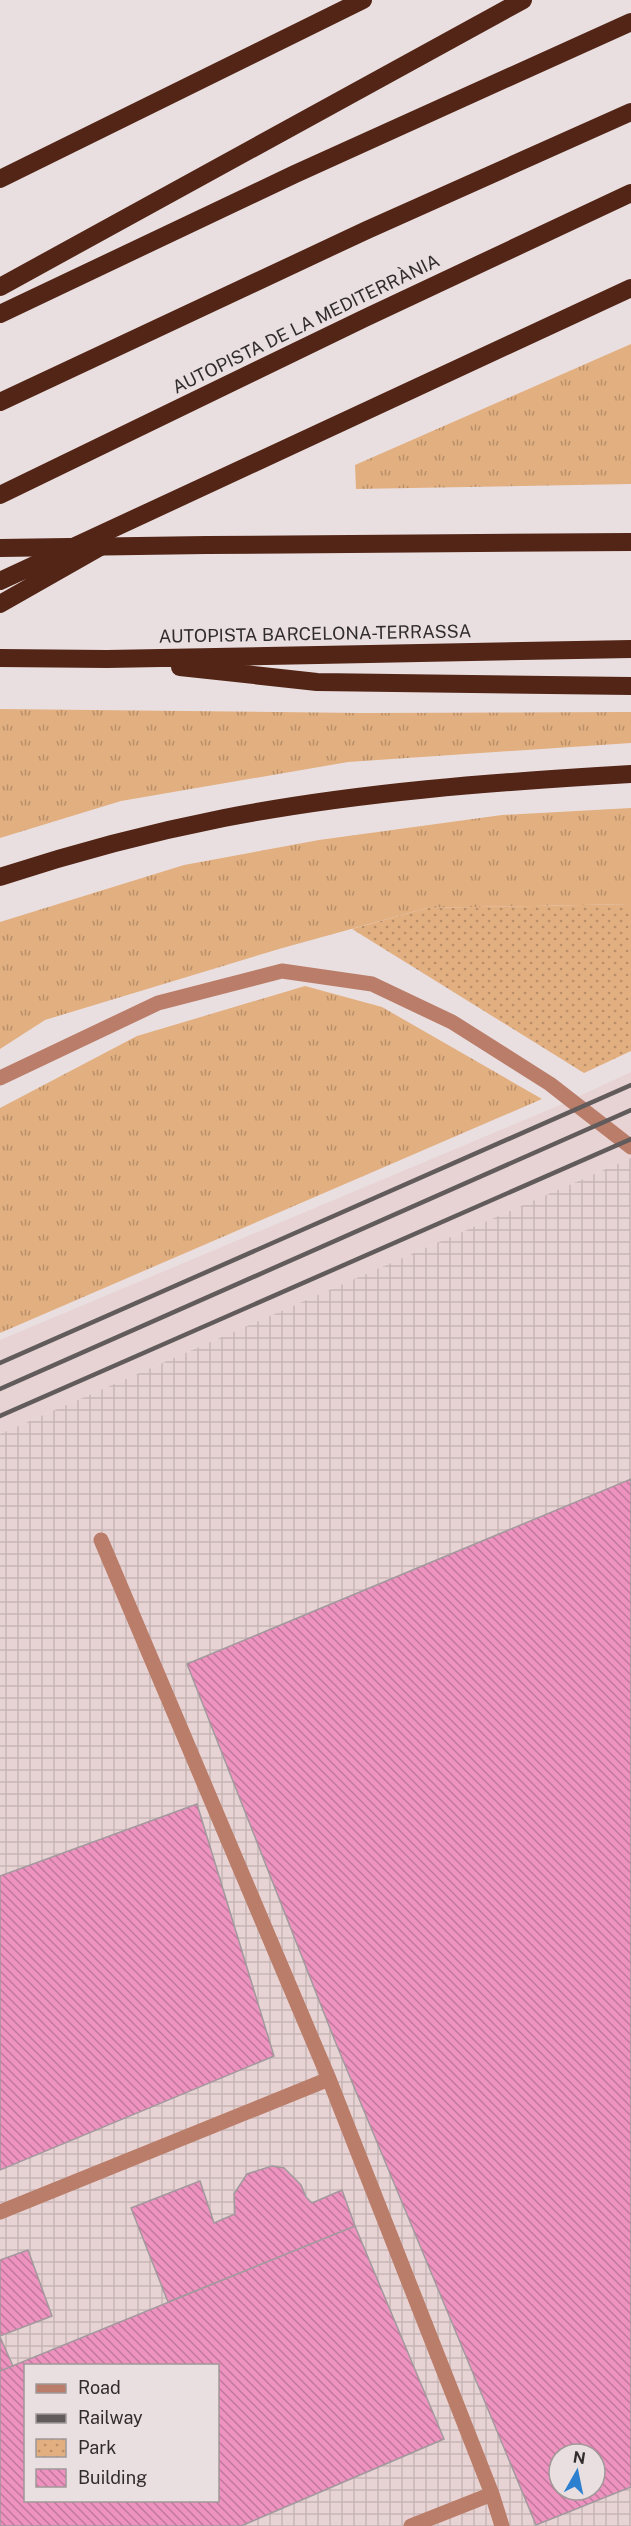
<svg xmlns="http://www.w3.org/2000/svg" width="631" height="2526" viewBox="0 0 631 2526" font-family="'Public Sans',sans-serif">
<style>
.built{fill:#e8d3d4}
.industrial{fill:url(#industrial-grid);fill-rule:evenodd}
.grass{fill:url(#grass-tufts)}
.park{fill:url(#park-dots)}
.building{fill:url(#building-back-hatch);stroke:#a2999d;stroke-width:1.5;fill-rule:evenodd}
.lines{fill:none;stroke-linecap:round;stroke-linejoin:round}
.minor{stroke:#ba7d69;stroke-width:15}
.highway{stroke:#522516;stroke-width:18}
.rail{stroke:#615b5b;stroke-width:4.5}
.highway-bridge{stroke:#522516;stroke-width:18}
.labels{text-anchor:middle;stroke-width:4.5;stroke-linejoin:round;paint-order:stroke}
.street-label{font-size:18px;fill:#312d2d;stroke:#eadfe0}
</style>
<defs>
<pattern id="industrial-grid" width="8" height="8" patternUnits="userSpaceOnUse" patternTransform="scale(1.5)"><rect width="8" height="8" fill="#e8d3d4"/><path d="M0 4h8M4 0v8" fill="none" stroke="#c7b5b6"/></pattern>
<pattern id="grass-tufts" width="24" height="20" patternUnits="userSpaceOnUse" patternTransform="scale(1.5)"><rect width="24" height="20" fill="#e2af80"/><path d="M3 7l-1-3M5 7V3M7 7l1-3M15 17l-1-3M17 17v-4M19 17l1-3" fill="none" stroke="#b88f69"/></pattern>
<pattern id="park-dots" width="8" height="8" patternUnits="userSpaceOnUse" patternTransform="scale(1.5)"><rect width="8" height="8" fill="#e2af80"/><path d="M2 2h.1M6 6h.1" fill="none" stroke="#b88f69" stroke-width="1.8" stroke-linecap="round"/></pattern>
<pattern id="building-back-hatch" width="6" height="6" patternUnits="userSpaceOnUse" patternTransform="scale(1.5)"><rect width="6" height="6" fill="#ee93c0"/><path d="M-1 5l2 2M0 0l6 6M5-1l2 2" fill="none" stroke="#c1789c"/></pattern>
</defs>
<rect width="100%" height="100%" fill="#eadfe0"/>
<path class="built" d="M631,1072V1158L0,1434V1340L560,1105Z"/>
<path class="industrial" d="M631,1158V2526H0V1434ZM26,2366H218V2500H26ZM559,2454H595V2490H559Z"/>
<path class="grass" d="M631,344V484L356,489L355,465Z
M0,709L362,713L631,712V743L348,762L121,801L0,838Z
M631,808V904L427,908L279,949L45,1020L0,1049V922L184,865L319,840L502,815Z
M305,986L382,1007L542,1099L0,1333V1108L137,1036Z"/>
<path class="park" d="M631,904V1051L584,1073L352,929L427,908Z"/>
<path class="building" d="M631,1479V2487L536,2525L335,2041L187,1664ZM559,2454H595V2490H559Z
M197,1804L274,2056L0,2170V1876Z
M272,2166L284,2168L301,2185L306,2197L312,2203L342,2190L355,2226L168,2302L131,2208L200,2181L214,2223L235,2214L234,2194L247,2174Z
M355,2226L444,2439L241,2526H0V2371ZM26,2366H218V2500H26Z
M28,2250L52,2316L0,2336V2260Z
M0,2337L13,2366L0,2371Z"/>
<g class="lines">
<path class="minor" d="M0,1078L158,1003L282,971L372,984L452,1022L550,1084L631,1147
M101,1540L329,2079L492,2494L502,2526
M0,2212L329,2079
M411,2526L492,2494"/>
<path class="highway" d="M0,179L363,0
M0,287L523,0
M0,314L295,174L631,22
M0,402L367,230L631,112
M0,495L365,318L631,193
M207,545L631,542
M0,581L631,288
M0,604L102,546
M0,658L107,659L631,649
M180,667L317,682L631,686
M0,877C73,853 148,833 224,818C358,792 495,782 631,774"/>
<path class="rail" d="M0,1363L631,1085
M0,1389L631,1110
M0,1416L631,1139"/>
<path class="highway-bridge" d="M0,548L207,545"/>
</g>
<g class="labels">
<g class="street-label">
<text transform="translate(306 324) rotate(-26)" y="6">AUTOPISTA DE LA MEDITERRÀNIA</text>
<text transform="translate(315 634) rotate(-1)" y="6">AUTOPISTA BARCELONA-TERRASSA</text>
</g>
</g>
<rect x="24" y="2364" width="195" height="138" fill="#eadfe0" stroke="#a09898" stroke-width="1.5"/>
<rect x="36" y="2384" width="30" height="9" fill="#ba7d69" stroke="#a09898" stroke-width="1.5"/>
<text x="78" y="2394" font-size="18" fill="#312d2d">Road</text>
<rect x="36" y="2414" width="30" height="9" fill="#615b5b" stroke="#a09898" stroke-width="1.5"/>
<text x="78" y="2424" font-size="18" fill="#312d2d">Railway</text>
<rect x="36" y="2439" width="30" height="18" fill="url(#park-dots)" stroke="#a09898" stroke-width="1.5"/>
<text x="78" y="2454" font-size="18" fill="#312d2d">Park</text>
<rect x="36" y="2469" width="30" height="18" fill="url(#building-back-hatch)" stroke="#a09898" stroke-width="1.5"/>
<text x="78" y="2484" font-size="18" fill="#312d2d">Building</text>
<g transform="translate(577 2472) rotate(9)"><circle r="28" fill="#eadfe0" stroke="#a09898" stroke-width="1.5"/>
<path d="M0-4.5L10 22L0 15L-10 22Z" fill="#2d80cf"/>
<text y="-9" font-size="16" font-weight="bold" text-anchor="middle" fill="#312d2d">N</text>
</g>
</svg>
